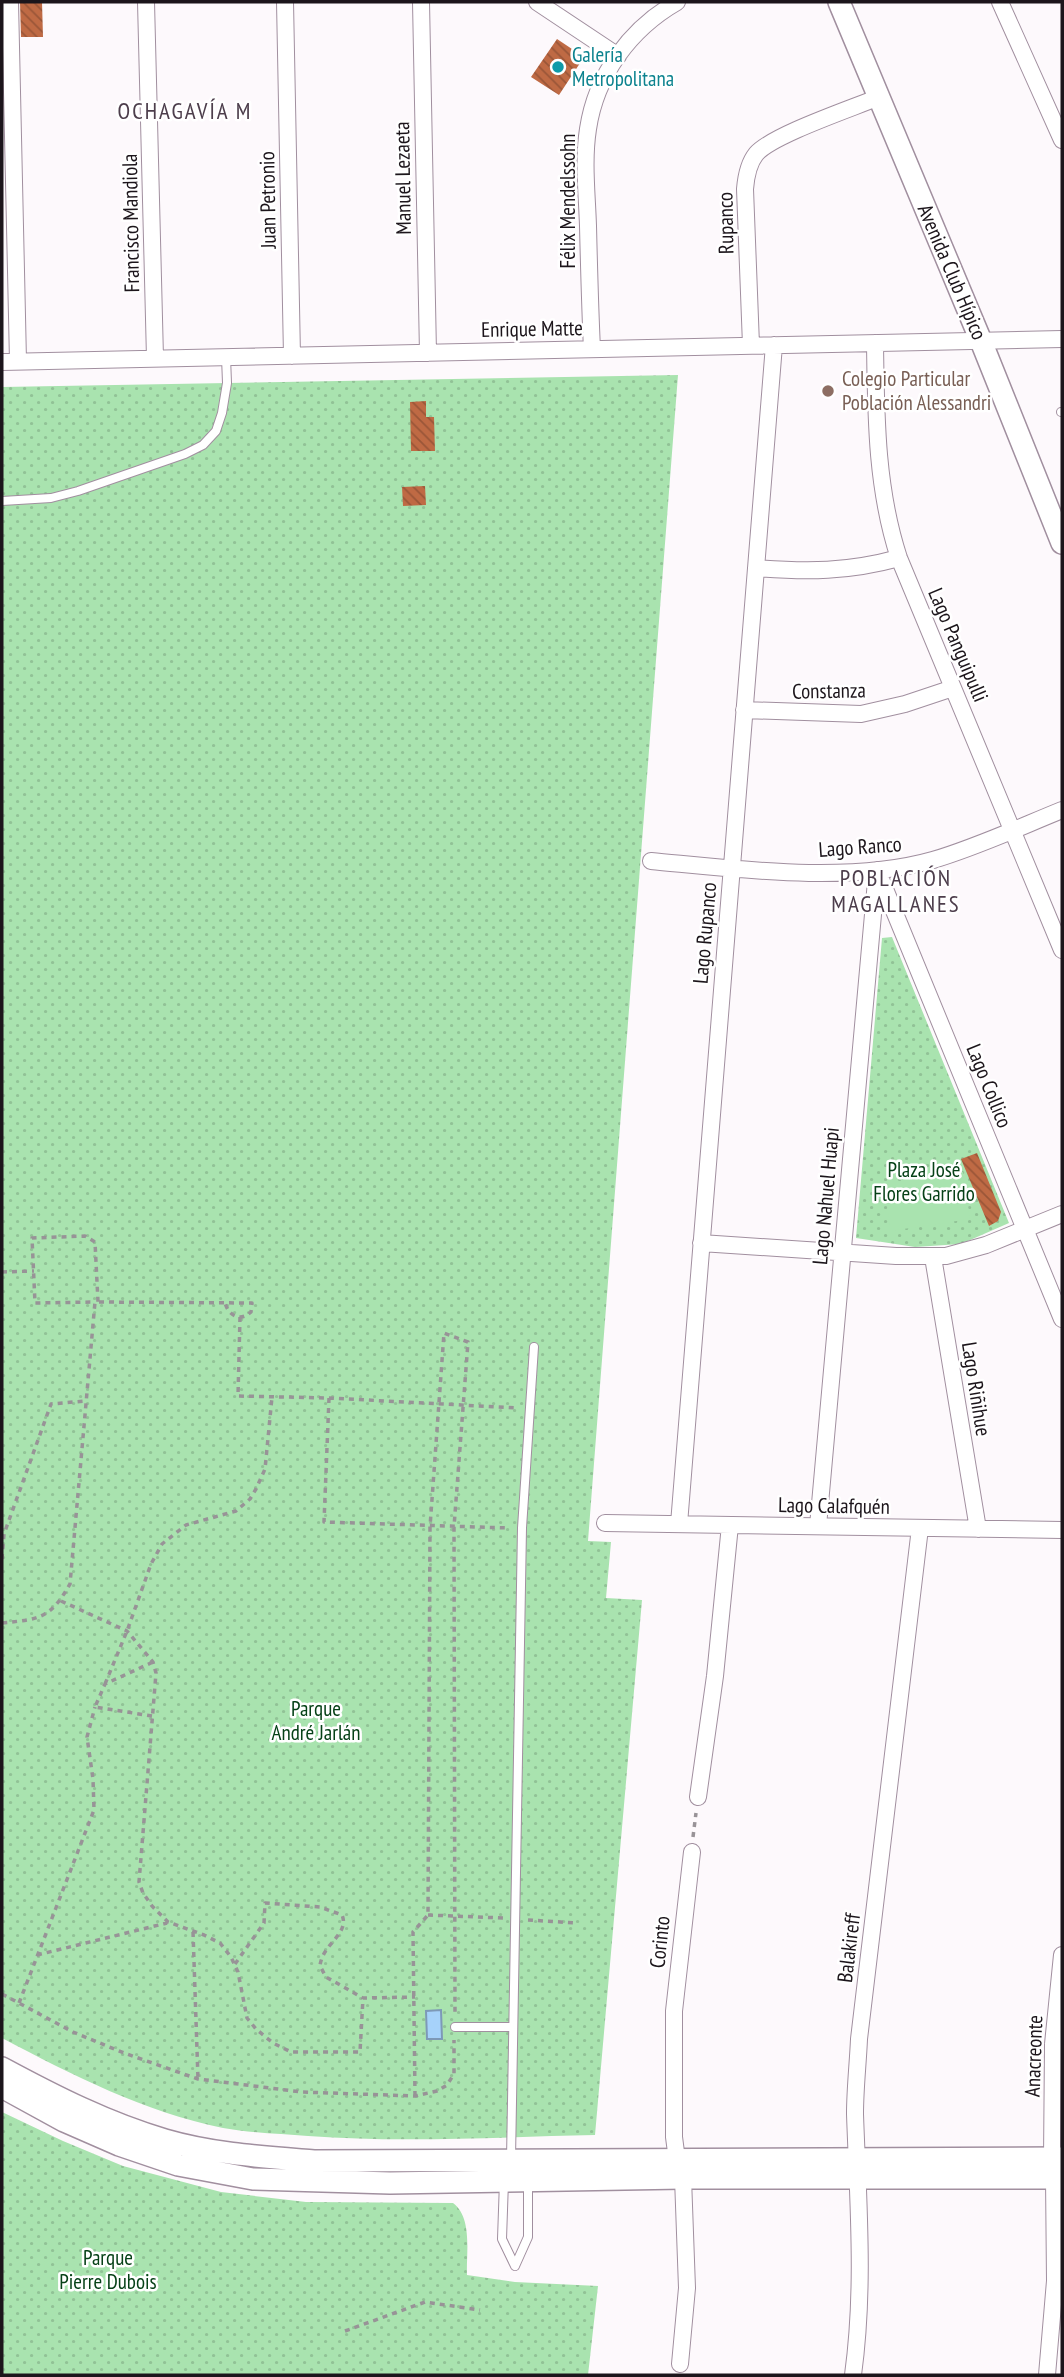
<svg xmlns="http://www.w3.org/2000/svg" width="1064" height="2377" viewBox="0 0 1064 2377" font-family="'PT Sans Narrow',sans-serif">
<style>
.green{fill:url(#green-dots)}
.pitch{fill:#a9e3af}
.water{fill:#a6d2fa;stroke:#7d99b7;stroke-width:2}
.building{fill:url(#building-back-hatch)}
.lines{fill:none;stroke-linecap:round;stroke-linejoin:round}
.service-casing{stroke:#a18f9f;stroke-width:10}
.minor-casing{stroke:#a18f9f;stroke-width:18}
.secondary-casing{stroke:#a18f9f;stroke-width:24}
.path{stroke:#989397;stroke-width:3.5;stroke-dasharray:5 5;stroke-linecap:butt}
.service{stroke:#fff;stroke-width:8}
.minor{stroke:#fff;stroke-width:16}
.secondary{stroke:#fff;stroke-width:21}
.culture-dot{fill:#0f9aa8;stroke:#fff;stroke-width:2.5}
.education-dot{fill:#8d6e63;stroke:#fff;stroke-width:2.5}
.labels{text-anchor:middle;stroke-width:5;stroke-linejoin:round;paint-order:stroke}
.culture-label{font-size:21px;fill:#0d838f;stroke:#fff;text-anchor:start}
.street-label{font-size:21px;fill:#1c151b;stroke:#fff}
.education-label{font-size:21px;fill:#785e54;stroke:#fff;text-anchor:start}
.park-label{font-size:21px;fill:#064117;stroke:#fff}
.neighbourhood-label{font-size:23px;letter-spacing:2px;fill:#4d3e4c;stroke:#fff}
</style>
<defs>
<pattern id="green-dots" width="8" height="8" patternUnits="userSpaceOnUse" patternTransform="scale(1.75)"><rect width="8" height="8" fill="#a9e3af"/><path d="M2 2h.1M6 6h.1" fill="none" stroke="#91c296" stroke-width="1.8" stroke-linecap="round"/></pattern>
<pattern id="building-back-hatch" width="6" height="6" patternUnits="userSpaceOnUse" patternTransform="scale(1.75)"><rect width="6" height="6" fill="#bf6a44"/><path d="M-1 5l2 2M0 0l6 6M5-1l2 2" fill="none" stroke="#9a5638"/></pattern>
</defs>
<rect width="100%" height="100%" fill="#fdf9fc"/>
<path class="green" d="M678,375L588,1541L611,1542L606,1598L642,1600L595,2135C499,2137 403,2143 308,2136C280,2134 251,2133 223,2128C145,2112 72,2075 2,2038V387Z
M892,937L1009,1223L961,1244L915,1247L856,1238L882,938Z
M2,2112L63,2141L123,2166L221,2192L306,2202L453,2203C473,2218 466,2254 467,2275L515,2282L598,2286L588,2375H2Z"/>
<path class="pitch" d="M963,1172L970,1219L890,1231L885,1184Z"/>
<path class="water" d="M441,2010L442,2039H427L426,2011Z"/>
<path class="building" d="M20,2H42L43,37H21Z
M557,39L584,57L559,95L531,77Z
M426,401V417H434L435,451H411L410,402Z
M425,486L426,505L403,506L402,487Z
M977,1153L1001,1212L998,1221L989,1226L961,1159Z"/>
<g class="lines">
<defs>
<path id="service" d="M1061,412H1062
M2,501L51,498L78,491L185,454L203,445L216,431L222,413L227,383L226,357
M455,2027H513
M511,2159L522,1528L534,1347
M504,2181L502,2239L515,2266
M515,2266L528,2237V2180"/>
<path id="minor" d="M10,2L18,361
M146,2L155,358
M285,2L292,356
M421,2L428,353
M537,2L618,56
M1000,2L1062,140
M875,343C876,416 876,488 899,558L1062,950
M751,345L745,189C746,177 748,164 756,154C772,135 853,108 879,97
M592,349C590,308 589,267 588,226C587,194 583,161 588,129C596,75 630,29 677,2
M2,362L1062,339
M756,568C807,572 848,572 899,558
M744,710L861,714L905,704L953,688
M651,861C737,869 849,884 933,860C977,847 1020,827 1062,810
M878,872L1062,1319
M701,1243L896,1256H946L986,1245L1062,1214
M933,1257L978,1529
M605,1523L1062,1530
M679,1524L774,345
M818,1526L877,870
M698,1797L715,1676L730,1525
M1052,2159L1053,2044L1062,1955
M680,2364L687,2288L683,2178L677,2160L674,2137V2011L692,1852
M853,2375C865,2288 858,2201 855,2114C855,2089 858,2063 859,2039L920,1528
M1047,2375L1055,2281L1054,2178"/>
<path id="secondary" d="M839,2L981,341L1062,543
M2,2068C54,2096 107,2123 165,2140C213,2154 264,2157 314,2161L1062,2158
M2,2087L64,2121L119,2145L178,2165L253,2179L390,2183L683,2178H1062"/>
</defs>
<use href="#service" class="service-casing"/>
<use href="#minor" class="minor-casing"/>
<use href="#secondary" class="secondary-casing"/>
<path class="path" d="M2,1272L34,1271
M99,1302L252,1303L251,1312C240,1322 229,1316 225,1303
M240,1317L238,1396L329,1398L518,1408
M329,1398L324,1522L509,1528
M2,1559L4,1534L51,1404L85,1401
M61,1601L127,1631L153,1662L156,1673L139,1882L143,1893L152,1906L168,1922L204,1935L220,1943L231,1957L238,1972L247,2018L256,2029L273,2043L291,2052H360L363,1998L415,1997
M2,1623C40,1619 50,1619 70,1584L95,1302H98L95,1242L85,1236L32,1238L35,1303L95,1302
M105,1684L127,1631L151,1564L162,1544L186,1525L236,1511L250,1499L256,1489L265,1469L272,1397
M152,1716L95,1707L105,1684L153,1662
M693,1837L696,1813
M428,1915L503,1918
M528,1920L577,1923
M193,1932L198,2079
M37,1955L167,1923
M235,1964L264,1923L265,1903L320,1907L342,1915C350,1934 322,1944 320,1966L326,1977L363,1998
M2,1994L73,2032L124,2053L198,2079L302,2092L415,2096L437,2091L447,2085L454,2074V2040
M19,2003L94,1810L93,1779L87,1737L95,1707
M415,2096L413,1932L428,1915L430,1527L444,1333L468,1342L454,1527L455,2015
M345,2331L425,2302L480,2310"/>
<use href="#service" class="service"/>
<use href="#minor" class="minor"/>
<use href="#secondary" class="secondary"/>
</g>
<circle class="culture-dot" cx="558" cy="67" r="7"/>
<circle class="education-dot" cx="828" cy="391" r="7"/>
<g class="labels">
<g class="culture-label">
<text x="572" y="62">Galería<tspan x="572" dy="24">Metropolitana</tspan></text>
</g>
<g class="street-label">
<text transform="translate(403 178) rotate(-91)" y="7">Manuel Lezaeta</text>
<text transform="translate(268 200) rotate(-91)" y="7">Juan Petronio</text>
<text transform="translate(568 201) rotate(-90)" y="7">Félix Mendelssohn</text>
<text transform="translate(131 223) rotate(-91)" y="7">Francisco Mandiola</text>
<text transform="translate(726 223) rotate(-91)" y="7">Rupanco</text>
<text transform="translate(952 272) rotate(67)" y="7">Avenida Club Hípico</text>
<text transform="translate(532 329) rotate(-1)" y="7">Enrique Matte</text>
<text transform="translate(958 645) rotate(67)" y="7">Lago Panguipulli</text>
<text transform="translate(829 691) rotate(-1)" y="7">Constanza</text>
<text transform="translate(860 847) rotate(-4)" y="7">Lago Ranco</text>
<text transform="translate(705 933) rotate(-85)" y="7">Lago Rupanco</text>
<text transform="translate(989 1086) rotate(68)" y="7">Lago Collico</text>
<text transform="translate(826 1196) rotate(-85)" y="7">Lago Nahuel Huapi</text>
<text transform="translate(976 1389) rotate(81)" y="7">Lago Riñihue</text>
<text transform="translate(834 1506) rotate(1)" y="7">Lago Calafquén</text>
<text transform="translate(660 1942) rotate(-84)" y="7">Corinto</text>
<text transform="translate(849 1948) rotate(-83)" y="7">Balakireff</text>
<text transform="translate(1034 2056) rotate(-88)" y="7">Anacreonte</text>
</g>
<g class="education-label">
<text x="842" y="386">Colegio Particular<tspan x="842" dy="24">Población Alessandri</tspan></text>
</g>
<g class="park-label">
<text x="924" y="1177">Plaza José<tspan x="924" dy="24">Flores Garrido</tspan></text>
<text x="316" y="1716">Parque<tspan x="316" dy="24">André Jarlán</tspan></text>
<text x="108" y="2265">Parque<tspan x="108" dy="24">Pierre Dubois</tspan></text>
</g>
<g class="neighbourhood-label">
<text x="185" y="119">OCHAGAVÍA M</text>
<text x="896" y="886">POBLACIÓN<tspan x="896" dy="26">MAGALLANES</tspan></text>
</g>
</g>
<rect width="1064" height="2377" fill="none" stroke="#1c151b" stroke-width="7"/>
</svg>
